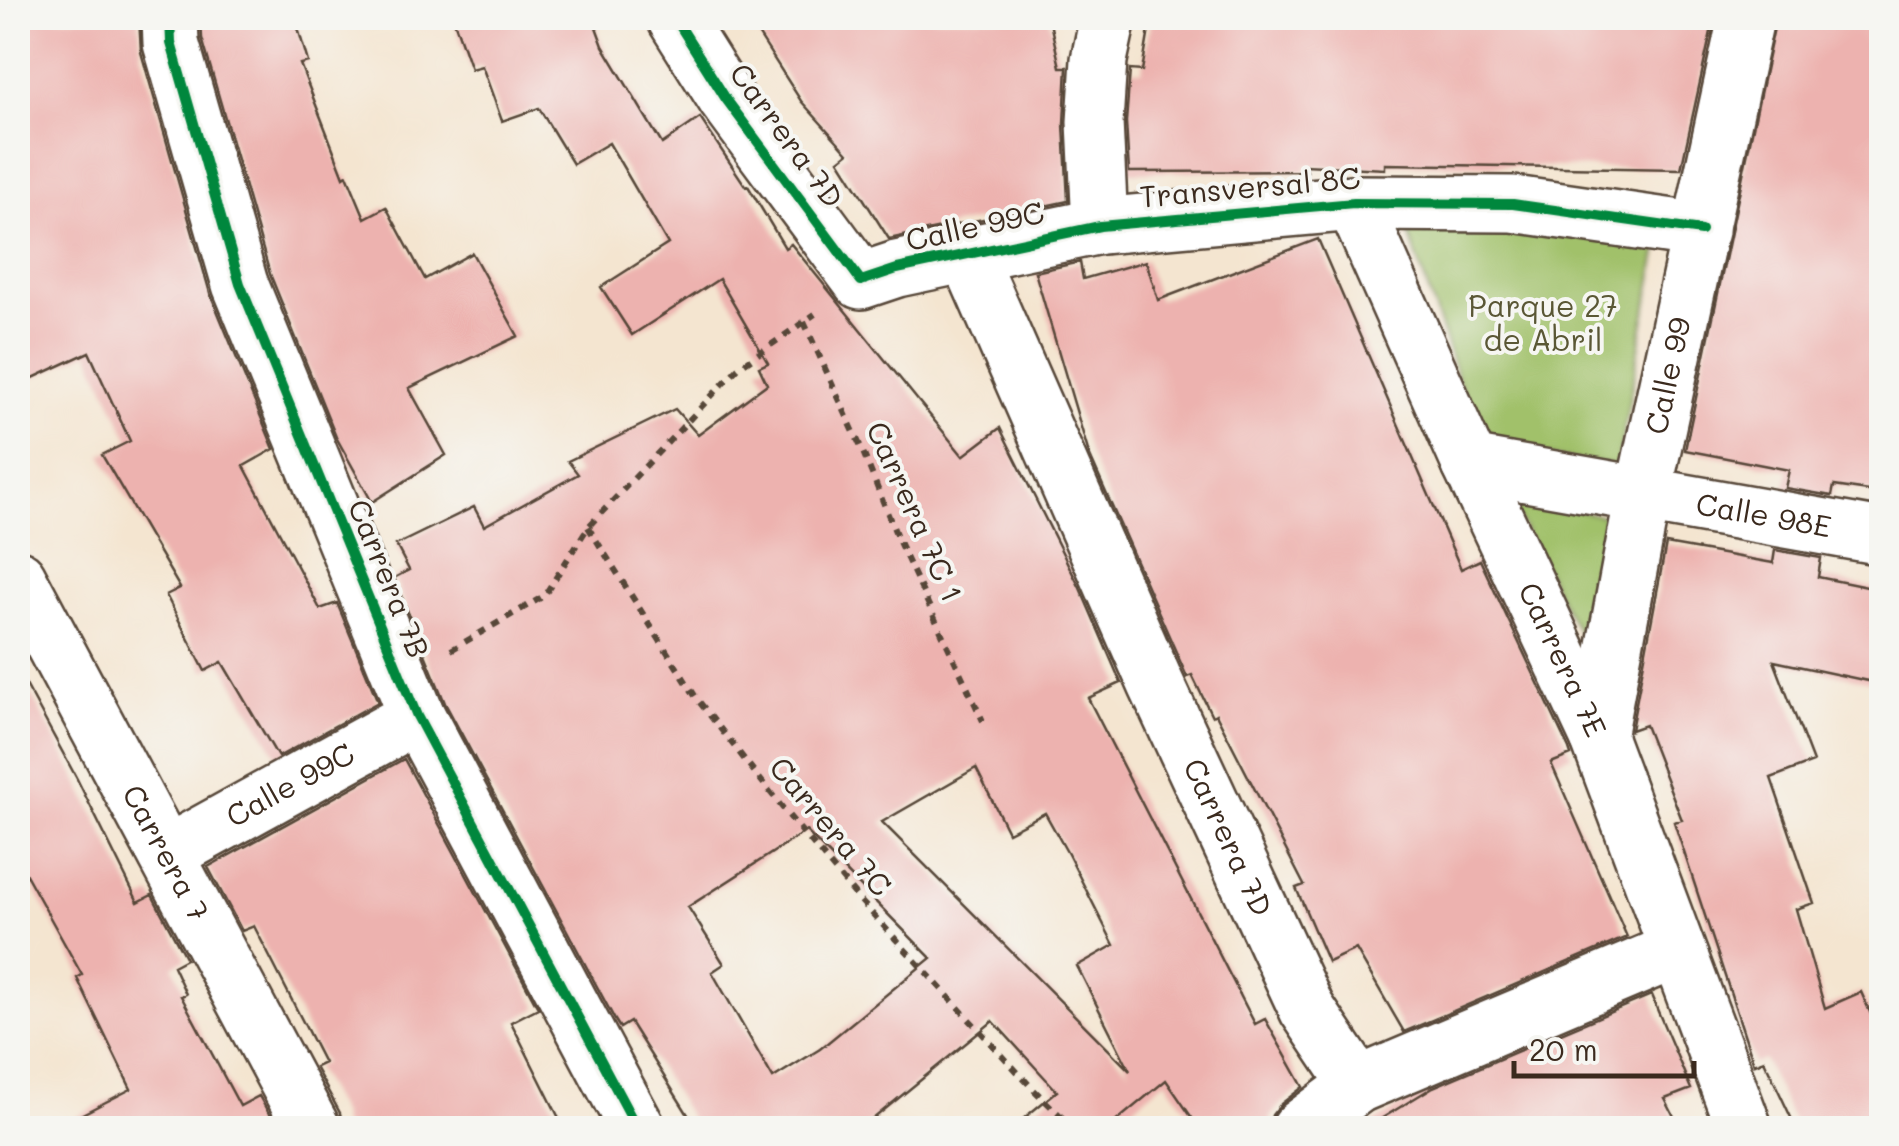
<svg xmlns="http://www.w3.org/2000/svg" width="1899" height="1146" viewBox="0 0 1899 1146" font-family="Mali,sans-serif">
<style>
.green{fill:#a1c16a;stroke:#6e7644;stroke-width:2.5}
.building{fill:#edb2af;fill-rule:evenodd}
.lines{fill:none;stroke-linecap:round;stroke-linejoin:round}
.minor-casing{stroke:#574639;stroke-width:60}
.path{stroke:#574639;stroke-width:6;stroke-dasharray:8 8;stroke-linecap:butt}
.minor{stroke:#fff;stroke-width:55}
.cycleway-casing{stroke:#f6f6f2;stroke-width:16}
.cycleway{stroke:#00873e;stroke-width:10}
.labels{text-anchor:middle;stroke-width:8;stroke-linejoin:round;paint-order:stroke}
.street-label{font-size:30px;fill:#3b2a1e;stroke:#f6f6f2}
.park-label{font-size:30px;fill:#5a5735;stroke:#f6f6f2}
</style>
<rect width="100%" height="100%" fill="#f6f6f2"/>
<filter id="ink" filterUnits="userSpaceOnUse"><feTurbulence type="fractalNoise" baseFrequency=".01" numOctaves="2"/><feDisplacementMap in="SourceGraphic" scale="20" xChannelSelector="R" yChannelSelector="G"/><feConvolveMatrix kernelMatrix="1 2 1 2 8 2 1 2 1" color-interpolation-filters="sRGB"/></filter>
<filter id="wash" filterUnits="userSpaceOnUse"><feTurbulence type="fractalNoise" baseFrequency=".0048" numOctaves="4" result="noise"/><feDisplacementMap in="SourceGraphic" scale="40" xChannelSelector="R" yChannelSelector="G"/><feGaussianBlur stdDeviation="2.25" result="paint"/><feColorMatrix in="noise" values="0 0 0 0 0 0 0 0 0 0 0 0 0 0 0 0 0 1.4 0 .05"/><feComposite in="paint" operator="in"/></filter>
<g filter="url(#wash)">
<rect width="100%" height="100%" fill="#f4e5d0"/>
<path class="green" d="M1519,220L1658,248L1617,466L1481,446L1406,225Z
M1508,497L1604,516L1585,646Z"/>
<g id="blocks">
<path class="building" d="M18,18H139L141,52L210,293L274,449L244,466L320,609L337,603L378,702L278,757L222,662L205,671L166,595L180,588L102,455L130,441L89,352L18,385Z
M201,18H295L308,62L300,64L344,177L347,175L365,218L386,207L425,279L472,253L518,336L409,388L446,455L372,502L336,437L270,274L202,38Z
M453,18H598L599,26L596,27L603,46L662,144L700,118L746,187L748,186L785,248L791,244L963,456L1000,428L1080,588L1121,683L1088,698L1255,1024L1265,1019L1303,1087L1281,1104L1272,1115L1269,1128H1199L1166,1080L1108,1128H1012L1057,1091L993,1021L862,1128H692L695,1126L630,1022L620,1028L615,1020L445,703L394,578L409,570L396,545L474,507L484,526L578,474L568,461L675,409L698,435L767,384L759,367L768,363L719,279L632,335L601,287L668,244L609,143L573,164L539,108L502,121L482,66L471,69ZM976,768L1008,832L1045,813L1068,854L1114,945L1077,966L1130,1071L882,822ZM806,831L931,958L820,1049L773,1078L712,972L724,964L688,907Z
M748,18H1049L1060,67H1067L1064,124L1068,201L889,239L839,160L848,153L801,101Z
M1151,18H1714L1681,169L1385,164V169L1305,165L1307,171L1129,172L1126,122L1130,70L1142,71Z
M1776,18H1882V172L1872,229L1882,230V493L1834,486L1832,496L1785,488L1789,470L1685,450Z
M1318,239L1461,569L1480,560L1569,749L1571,755L1551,763L1627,937L1404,1032L1356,949L1328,962L1296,888L1304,885L1216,714L1212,716L1192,675L1187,677L1089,454L1035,272L1080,262L1083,279L1146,261L1158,300Z
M1666,544L1773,563L1775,550L1821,558L1818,577L1882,590V684L1774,661L1813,762L1771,778L1814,903L1796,909L1825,1008L1861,992L1882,1039V1128H1796L1764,1060L1754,1064L1674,822L1682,820L1645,725L1631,730Z
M18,670L77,779L138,902L152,895L186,959L173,966L186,994L181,996L240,1106L259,1096L277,1128H55L131,1089L77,978L82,975L18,860Z
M404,759L538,1008L511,1022L564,1128H343L340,1113L315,1067L324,1063L254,926L242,931L208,867Z
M1651,995L1691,1089L1665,1099L1680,1128H1366L1433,1087Z"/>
</g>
</g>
<g filter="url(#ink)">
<use href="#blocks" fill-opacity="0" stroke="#574639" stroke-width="2.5"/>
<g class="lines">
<defs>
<g id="minor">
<path d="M170,18L171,43L240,284L417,716L637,1128"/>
<path d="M675,18L726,99L861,281L897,269L1100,226L1354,203L1513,204L1701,231"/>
<path id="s1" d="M1354,203L1470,464L1598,737L1744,1128"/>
<path d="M1100,226L1095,122L1099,60L1108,18"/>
<path id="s2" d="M967,253L1156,684L1307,1009L1358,1085"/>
<path id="s3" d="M1470,464L1882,537"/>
<path id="s4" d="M18,578L312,1128"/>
<path id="s5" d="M1598,737L1643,495L1746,18"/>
<path id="s6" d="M166,854L417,716"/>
<path d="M1300,1128L1358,1085L1677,950"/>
</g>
</defs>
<use href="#minor" class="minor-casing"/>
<path class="path" d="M804,322L863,452L900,544L983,721
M588,527L697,699L789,816L857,897L1034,1090L1073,1128
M451,650L544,596L588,527L738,368L815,314"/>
<use href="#minor" class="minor"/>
<defs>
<path id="cycleway" d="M170,18L171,43L240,284L417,716L637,1128
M675,18L726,99L861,281L897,269L1100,226L1354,203L1513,204L1701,231"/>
</defs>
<use href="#cycleway" class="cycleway-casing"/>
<use href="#cycleway" class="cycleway"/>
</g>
</g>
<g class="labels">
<g class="street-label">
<text transform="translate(786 136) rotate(54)" y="10">Carrera 7D</text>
<text transform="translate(1250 188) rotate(-5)" y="10">Transversal 8C</text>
<text transform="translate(975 227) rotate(-12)" y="10">Calle 99C</text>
<text dy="10" stroke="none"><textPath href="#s5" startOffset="368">Calle 99</textPath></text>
<text transform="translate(914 512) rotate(66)" y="10">Carrera 7C 1</text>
<text dy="10" stroke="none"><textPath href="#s3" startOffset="298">Calle 98E</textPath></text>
<text transform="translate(388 579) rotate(68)" y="10">Carrera 7B</text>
<text dy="10" stroke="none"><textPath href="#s1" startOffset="502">Carrera 7E</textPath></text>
<text dy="10" stroke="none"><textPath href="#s6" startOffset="142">Calle 99C</textPath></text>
<text transform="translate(830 827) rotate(50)" y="10">Carrera 7C</text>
<text dy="10" stroke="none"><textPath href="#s2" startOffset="640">Carrera 7D</textPath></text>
<text dy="10" stroke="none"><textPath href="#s4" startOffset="312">Carrera 7</textPath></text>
</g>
<g class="park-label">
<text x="1543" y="317">Parque 27<tspan x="1543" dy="34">de Abril</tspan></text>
</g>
</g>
<rect width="1899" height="1146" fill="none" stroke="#f6f6f2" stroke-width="60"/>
<path d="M1514 1061v15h180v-15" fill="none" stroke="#3b2a1e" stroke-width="5"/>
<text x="1529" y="1061" font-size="30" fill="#3b2a1e" stroke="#f6f6f2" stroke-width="8" paint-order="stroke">20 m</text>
</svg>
